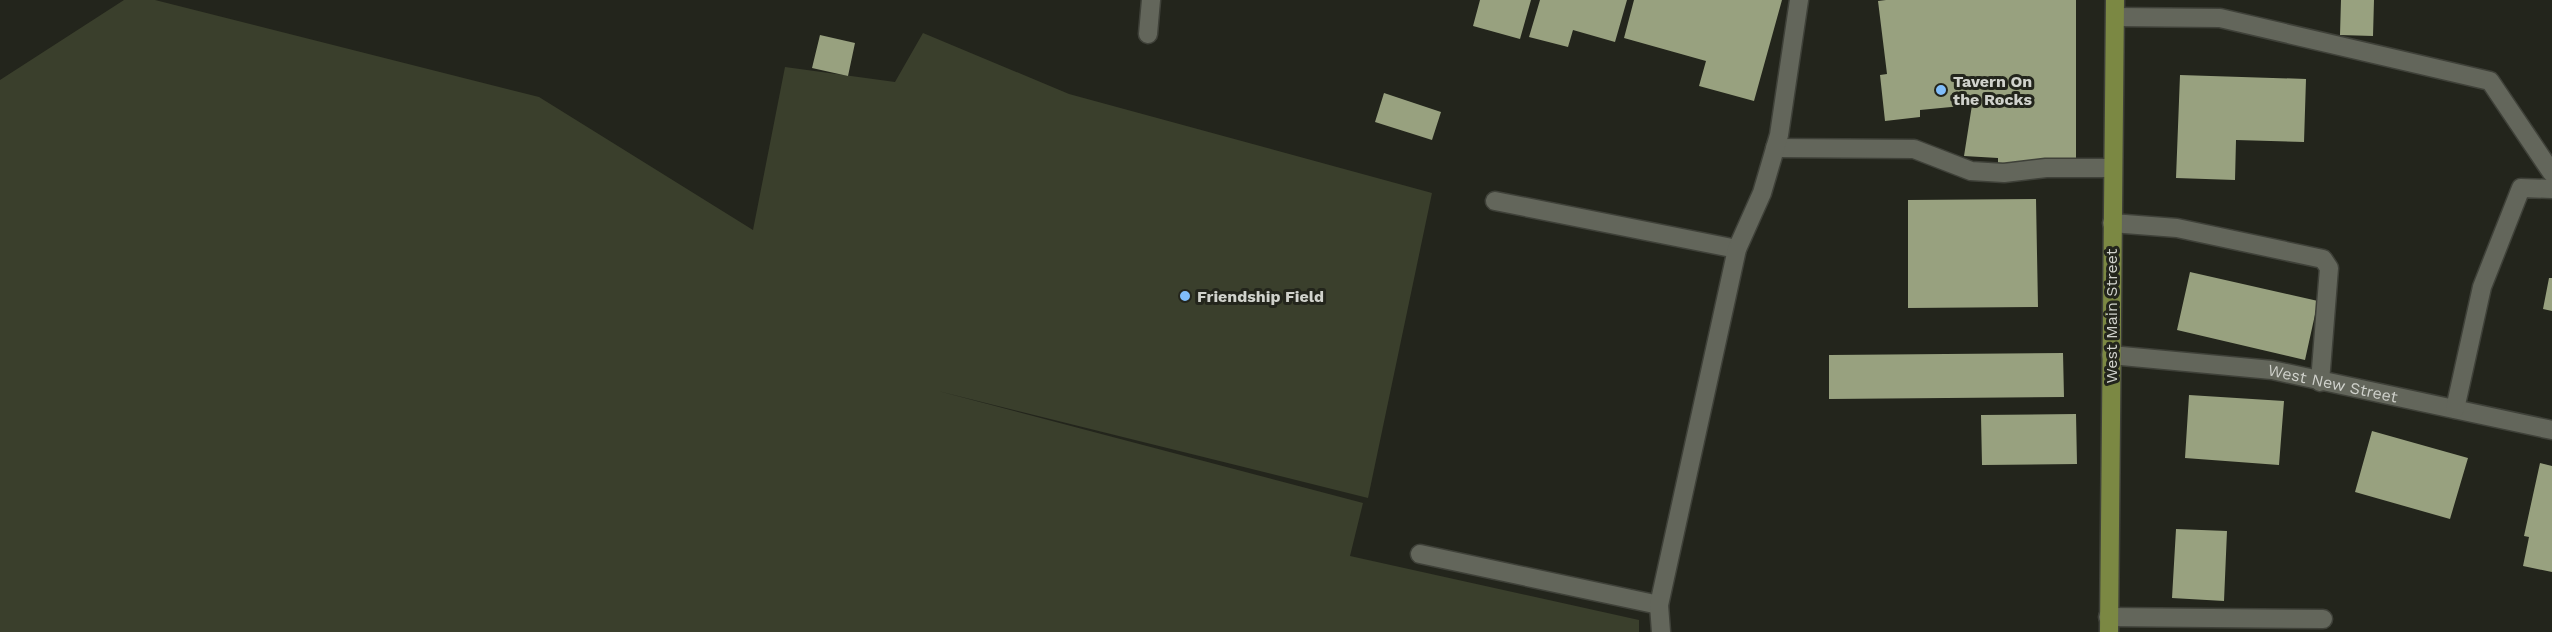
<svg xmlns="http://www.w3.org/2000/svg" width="2552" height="632" viewBox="0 0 2552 632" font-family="'Work Sans',sans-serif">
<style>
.green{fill:#3a3f2c}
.building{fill:#98a17f}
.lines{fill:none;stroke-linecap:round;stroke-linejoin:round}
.minor-casing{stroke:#3f4139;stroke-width:21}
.major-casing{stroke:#3f4139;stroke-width:21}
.minor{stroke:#63665b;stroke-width:18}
.major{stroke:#7b8843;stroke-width:18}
.poi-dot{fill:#80bdfa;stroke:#23251c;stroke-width:2}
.labels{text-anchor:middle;stroke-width:6;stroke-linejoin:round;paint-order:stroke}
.poi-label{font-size:16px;font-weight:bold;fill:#d0d2cc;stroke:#23251c;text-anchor:start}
.street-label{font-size:16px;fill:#d0d2cc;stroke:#23251c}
</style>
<rect width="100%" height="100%" fill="#23251c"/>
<path class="green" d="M124,0H155L539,97L753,230L785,67L895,82L923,33L1069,94L1432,193L1368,498L938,391L1363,503L1350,556L1639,620V632H0V80Z"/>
<path class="building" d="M1480,0H1531L1520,39L1473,26Z
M1540,0H1627L1615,42L1573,30L1568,47L1529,37Z
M1634,0H1782L1754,101L1699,86L1706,61L1624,38Z
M1886,0H2076V164L1998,163V158L1964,156L1972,105L1920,110V117L1885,121L1880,75L1887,74L1878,1Z
M2341,0H2374L2373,36L2340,35Z
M820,35L855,43L848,76L812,68Z
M2180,75L2306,79L2304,142L2236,140L2235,180L2176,178Z
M1384,93L1441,112L1432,140L1375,122Z
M2036,199L2038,307L1908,308V200Z
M2190,272L2318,301L2305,360L2177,330Z
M2549,278H2552V311L2543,309Z
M2063,353L2064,397L1829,399V355Z
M2189,395L2284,401L2279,465L2185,458Z
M2076,414L2077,464L1982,465L1981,415Z
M2372,431L2468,458L2450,519L2355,492Z
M2540,463L2552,466V572L2523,566L2529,537L2524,536Z
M2176,529L2227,531L2224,601L2172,598Z"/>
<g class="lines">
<defs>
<g id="minor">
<path d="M2116,17L2220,18L2490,81L2552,173"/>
<path d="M1148,34L1151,0"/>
<path d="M1775,148L1914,149L1971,171L2004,173L2046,168H2112"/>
<path d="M1495,201L1737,249"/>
<path d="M2112,223L2177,228L2323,259L2329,268L2320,382"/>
<path id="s1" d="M2111,355L2272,370L2552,430"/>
<path d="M2455,409L2482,287L2521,188L2552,189"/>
<path d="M1420,554L1659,605"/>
<path d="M2108,617L2323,619"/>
<path d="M1661,632L1659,605L1737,249L1762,193L1779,135L1799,0"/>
</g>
<path id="major" d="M2109,632L2115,0"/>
</defs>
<use href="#minor" class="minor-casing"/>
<use href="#major" class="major-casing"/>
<use href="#minor" class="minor"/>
<use href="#major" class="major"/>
</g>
<g class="poi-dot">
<circle cx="1941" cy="90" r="6"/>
<circle cx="1185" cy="296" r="6"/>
</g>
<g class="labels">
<g class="poi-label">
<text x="1953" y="87">Tavern On<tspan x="1953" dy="18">the Rocks</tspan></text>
<text x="1197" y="302">Friendship Field</text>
</g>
<g class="street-label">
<text transform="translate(2111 316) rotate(-90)" y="6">West Main Street</text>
<text dy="6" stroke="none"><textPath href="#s1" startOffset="224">West New Street</textPath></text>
</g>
</g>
</svg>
